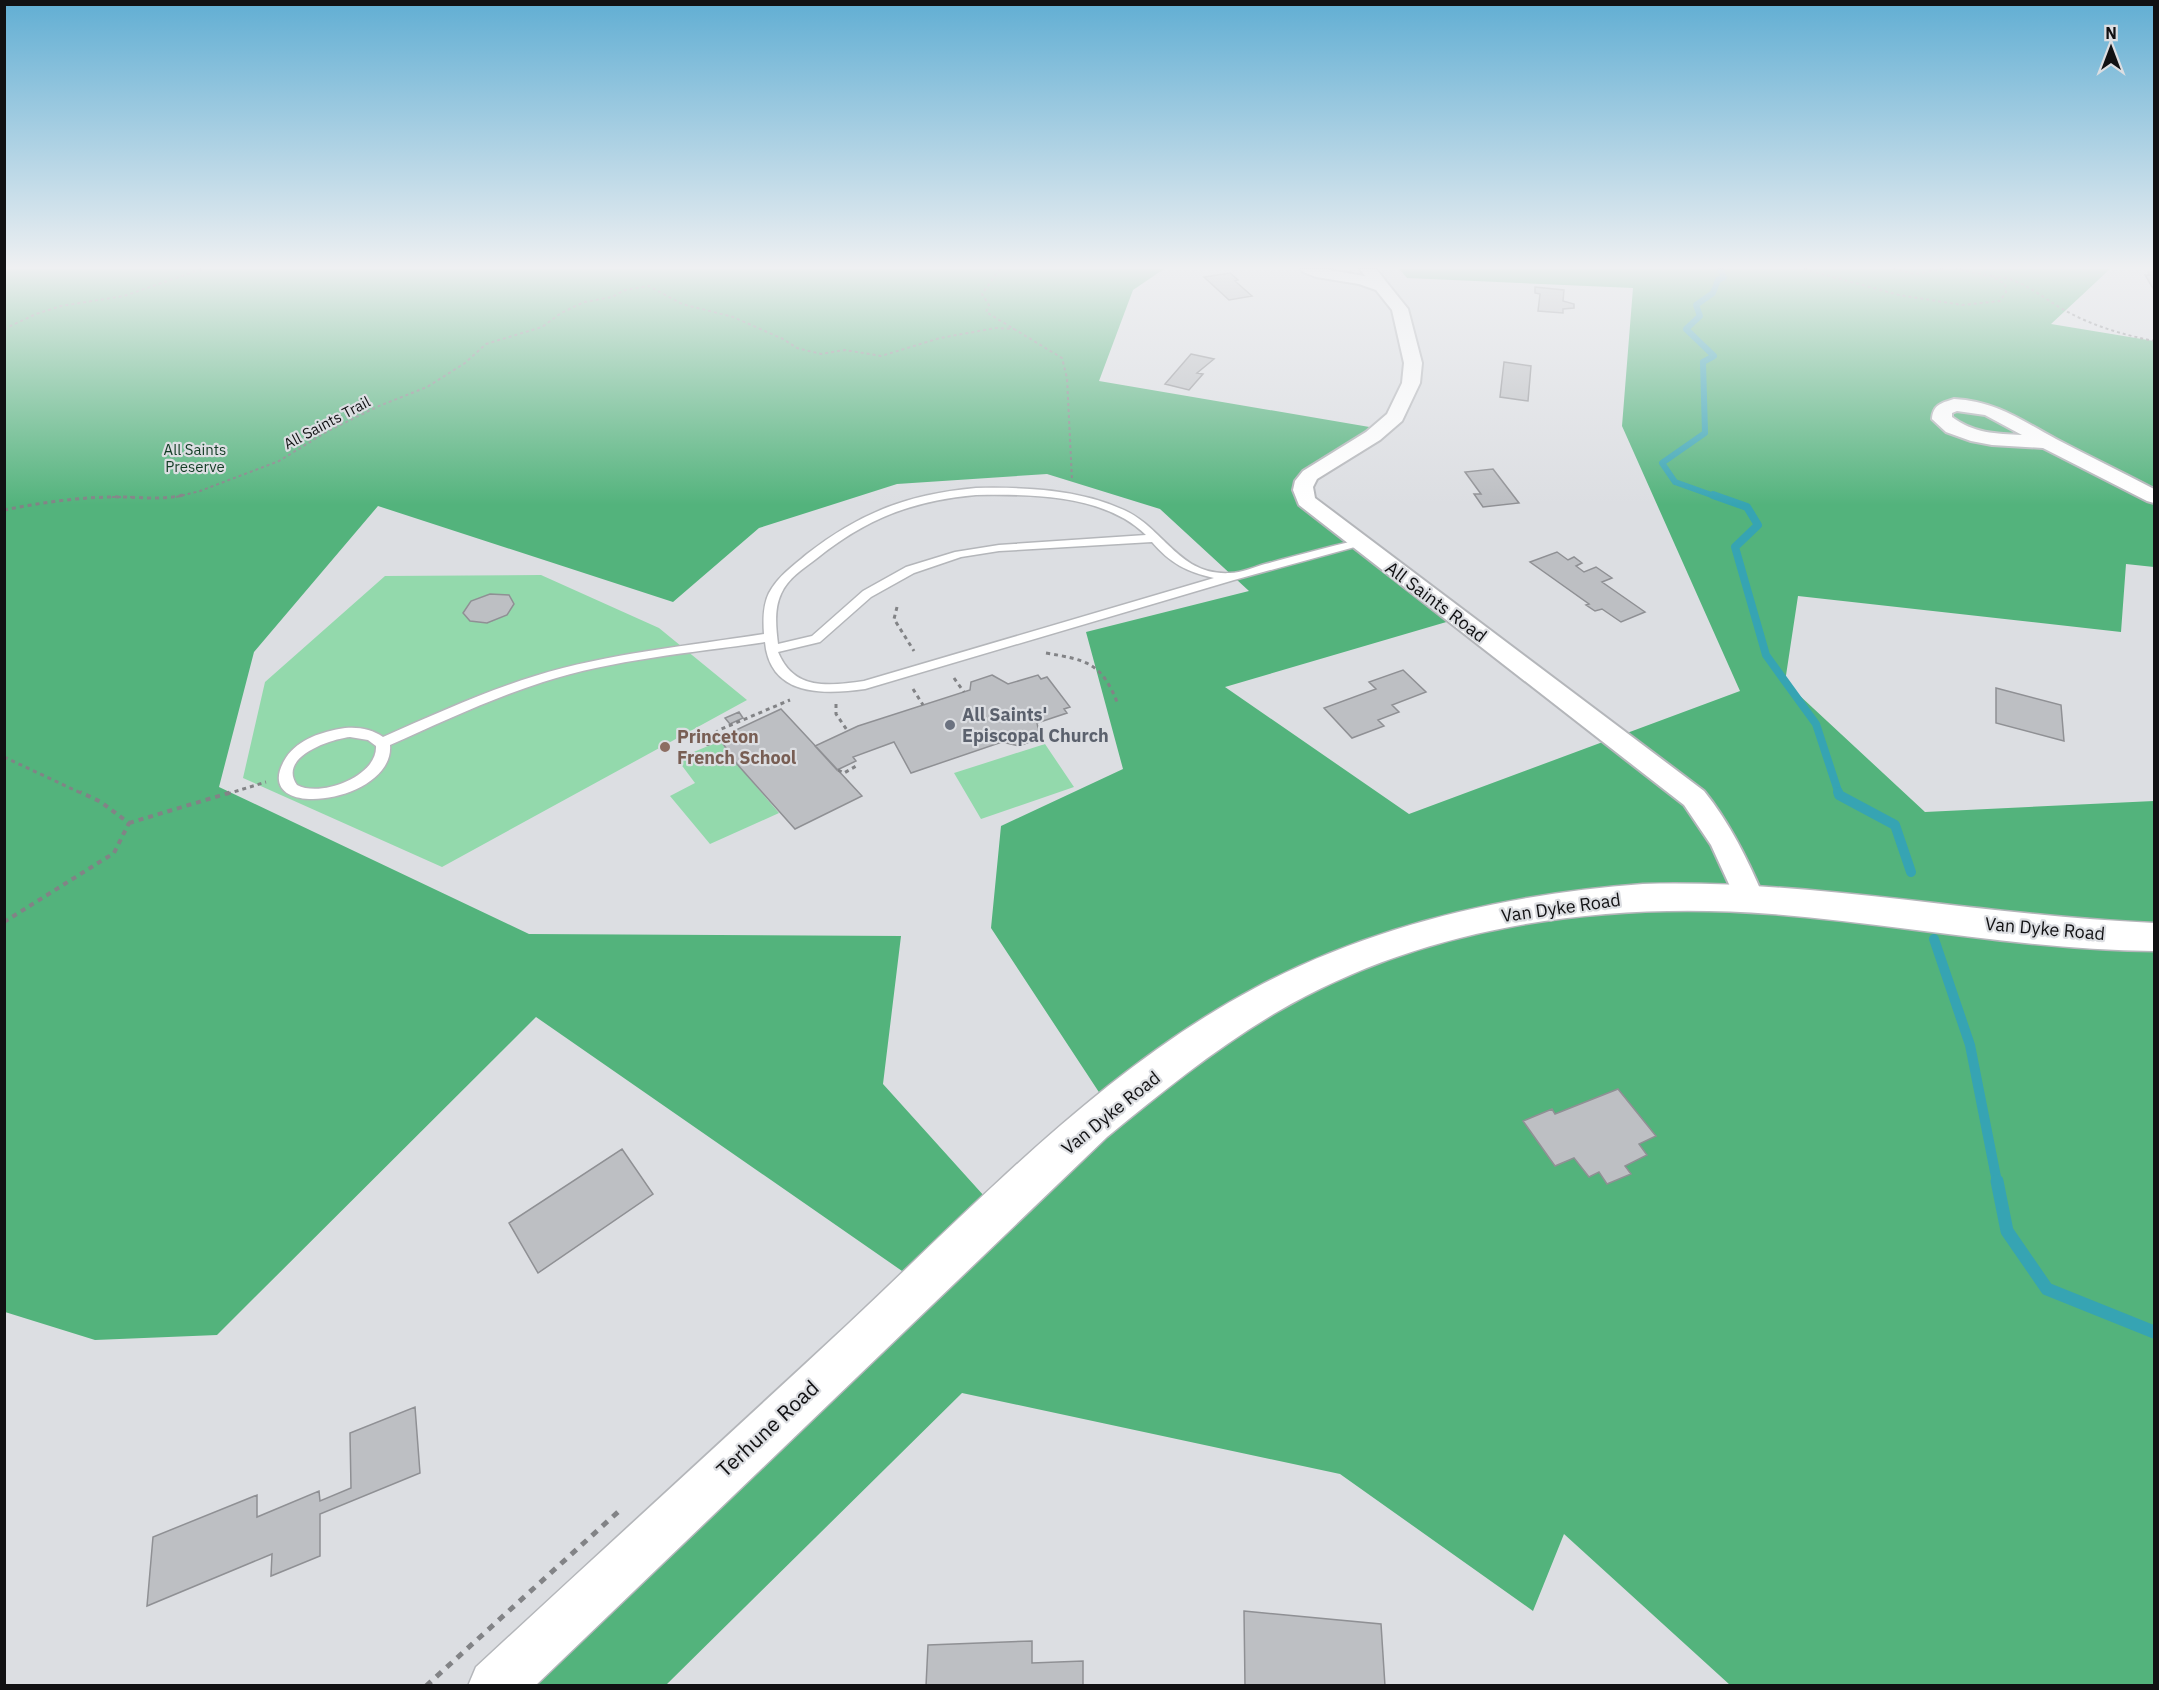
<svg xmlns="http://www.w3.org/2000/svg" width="2159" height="1690" viewBox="0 0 2159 1690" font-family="'IBM Plex Sans',sans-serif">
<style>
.green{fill:#93d9ac}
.forest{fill:#53b37c;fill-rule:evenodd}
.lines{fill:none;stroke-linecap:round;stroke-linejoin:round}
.stream-far3{stroke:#36a4b3;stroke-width:6}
.stream-far2{stroke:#36a4b3;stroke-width:8}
.stream-far1{stroke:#36a4b3;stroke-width:10}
.stream{stroke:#36a4b3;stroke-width:13}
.building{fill:#bdbfc3;stroke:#8f9094;stroke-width:1.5}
.lane-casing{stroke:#b4b6ba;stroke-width:3}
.street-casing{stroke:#b4b6ba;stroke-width:4}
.secondary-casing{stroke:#b4b6ba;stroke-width:3}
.path-far3{stroke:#828386;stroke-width:2;stroke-dasharray:3 3;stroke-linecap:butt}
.path-far2{stroke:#828386;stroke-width:3;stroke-dasharray:4 4;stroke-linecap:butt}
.path-far1{stroke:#828386;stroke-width:4;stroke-dasharray:5 5;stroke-linecap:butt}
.path{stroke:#828386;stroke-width:5;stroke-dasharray:7 7;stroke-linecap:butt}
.lane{fill:#fff;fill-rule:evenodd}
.street{fill:#fff;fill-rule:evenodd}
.secondary{fill:#fff;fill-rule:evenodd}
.worship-dot{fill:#6b7280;stroke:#dcdee2;stroke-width:2}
.education-dot{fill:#8d6e63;stroke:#dcdee2;stroke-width:2}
.labels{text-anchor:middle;stroke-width:4.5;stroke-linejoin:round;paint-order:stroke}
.far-street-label{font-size:15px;fill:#111113;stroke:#dcdee2}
.far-park-label{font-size:15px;fill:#143d26;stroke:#dcdee2}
.street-label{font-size:18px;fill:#111113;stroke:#dcdee2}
.worship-label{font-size:18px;font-weight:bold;fill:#5b616d;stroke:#dcdee2;text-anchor:start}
.education-label{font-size:18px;font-weight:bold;fill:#785e54;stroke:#dcdee2;text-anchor:start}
.near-street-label{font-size:21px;fill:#111113;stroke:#dcdee2}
</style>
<rect width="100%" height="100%" fill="#dcdee2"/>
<path class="green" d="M541,575L659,628L747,700L442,867L243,778L265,682L385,576Z
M720,741L737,764L779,813L710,844L670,796L695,783L677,759Z
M1045,744L1074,787L981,819L954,773Z"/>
<path class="forest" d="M5,269H1164L1133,290L1099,381L1387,430L1300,486L1460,618L1225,687L1409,814L1740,691L1622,426L1633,288L1407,278L1399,269H2110L2051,324L2154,341V567L2126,564L2121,632L1798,596L1785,682L1925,812L2154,801V1685H1730L1564,1534L1533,1611L1340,1474L962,1393L666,1685H512L928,1289L536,1017L217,1335L95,1340L5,1312ZM1047,474L1160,509L1249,591L1086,632L1123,769L1001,826L991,928L1112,1112L1003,1217L883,1084L901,936L529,934L219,787L254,652L378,506L673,602L759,528L897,484Z"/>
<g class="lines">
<path class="stream-far3" d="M1717,497L1675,482L1662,463L1705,433L1703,362L1714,356L1686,329L1700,316L1696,305L1713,293L1718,280L1724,277L1720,269"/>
<path class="stream-far2" d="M1713,495L1747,507L1758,525L1735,547L1766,655L1816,724L1839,794"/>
<path class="stream-far1" d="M1838,792L1839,795L1895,825L1911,872
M1934,939L1970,1045L1997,1182"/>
<path class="stream" d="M1997,1181L2007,1231L2047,1289L2154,1332"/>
</g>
<path class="building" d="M2148,272H2154V290L2145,275H2150Z
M1230,273L1238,280L1235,281L1252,296L1229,300L1204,277Z
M1535,287L1564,290L1563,301L1574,304V308L1563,309V313L1538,311L1540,294L1535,293Z
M1191,354L1214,359L1197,373L1203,374L1189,390L1165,384Z
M1504,362L1531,366L1528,401L1500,397Z
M1493,469L1519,503L1483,507L1474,494H1481L1465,472Z
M1557,552L1568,560L1574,557L1582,563L1576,566L1584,572L1596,567L1612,578L1602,582L1645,612L1621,622L1602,609L1595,611L1586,605L1589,604L1530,562Z
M490,594L509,595L514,604L507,615L487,623L470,621L463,613L471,601Z
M1403,670L1426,692L1392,705L1399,712L1378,720L1384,726L1352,738L1324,708L1376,689L1369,682Z
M992,675L1008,684L1038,675L1041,679L1047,677L1070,707L1064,709L1067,713L1037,723L1040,738L1019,746L1002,742L911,773L894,742L853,757L856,761L837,770L815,746L858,726L970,690L971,682Z
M1996,688L2061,705L2064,741L1996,723Z
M781,709L862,796L795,829L737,764L719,738Z
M739,712L743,718L730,724L725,718Z
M1618,1089L1656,1136L1639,1144L1647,1155L1625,1166L1631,1174L1607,1184L1599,1172L1589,1177L1574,1158L1555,1166L1523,1121L1552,1109L1555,1114Z
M622,1149L653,1194L538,1273L509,1223Z
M415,1407L420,1473L320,1514V1556L271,1576L272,1554L147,1606L153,1537L257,1495V1517L319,1491L320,1501L351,1488L350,1433Z
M1244,1611L1381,1624L1385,1686H1245Z
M1032,1641V1663L1083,1661V1686H926L928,1645Z"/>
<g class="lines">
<defs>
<path id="lane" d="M976,488C1026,487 1078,489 1124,510C1164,528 1179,576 1230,573C1241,573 1254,567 1265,564C1296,556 1327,547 1358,540L1364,543L1362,545L1234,580L865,689C822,695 770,696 765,642C691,653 614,659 543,682C490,699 440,723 390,745C395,803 250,823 284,761C295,741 318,733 339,729C353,726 371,728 383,737C433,715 483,692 535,676C609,653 688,646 764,634C763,620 763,605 769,593C778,576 793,566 807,554C861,512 909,494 976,488ZM976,495C1031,494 1104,494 1146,535L999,545L955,552L906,567L863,591L812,636L778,644C776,628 774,609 781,594C788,578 803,569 816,559C867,518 912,501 976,495ZM1152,542C1170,563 1187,572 1214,578L864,681C829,686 794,691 778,652L820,642L871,597L914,573L961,557L999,551ZM350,737L368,740L376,746C378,776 321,798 297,785C277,757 331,739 350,737Z"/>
<path id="street" d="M1301,269H1323L1365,276L1360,269H1376L1408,309L1422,363L1420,383L1402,421L1380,440L1317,479L1313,487L1315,498L1704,791C1730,823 1748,860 1764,898L1759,906L1749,909L1739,906L1711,845L1684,805L1299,505L1293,490L1295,481L1303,471L1366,432L1387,414L1402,383L1404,363L1392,310L1376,290L1359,284L1316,277L1303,272Z
M1954,399C1995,401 2021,420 2056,439C2088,456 2122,472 2154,489V503L2147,501L2043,448L1992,445L1971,441L1946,432L1932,419C1933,405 1941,403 1954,399ZM1957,411L1985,415L2022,435C1996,434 1973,433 1952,417V413Z"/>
<path id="secondary" d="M1643,884C1814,879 1983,916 2154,923V951C2026,950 1900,924 1772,914C1605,901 1424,925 1277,1012C1216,1048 1162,1092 1107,1137L535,1686H468L476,1667C600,1552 725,1439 848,1324C974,1206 1101,1070 1255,988C1375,924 1508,894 1643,884Z"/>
</defs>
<use href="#lane" class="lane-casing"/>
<use href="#street" class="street-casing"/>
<use href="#secondary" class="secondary-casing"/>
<path class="path-far3" d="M1000,269L982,294L989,305L986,312L1062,358L1067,378L1072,480
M1804,269L1899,295L1962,305L2000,301L2006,292L2005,284L1992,276L1956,269
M1893,269L1915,274L1945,269
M1992,276C2023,278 2040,297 2066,311C2093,326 2124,335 2154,341
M4,329L36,314L61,306L124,296L202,269
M112,497H136
M176,497L200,491L279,461L328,431L379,406L427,387L465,363L486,344L542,327L561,313L584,302L612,297L625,290L649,286L682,304L733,317L783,339L797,348L821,354L845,350L881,356L940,338L996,328L1015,329"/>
<path class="path-far2" d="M4,510C39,503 73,498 109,497C134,496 159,501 183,495
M897,607L894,619L914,651
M1046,653C1086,660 1101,662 1117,702
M954,678L964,692
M913,689L923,705
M836,704V714L847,730
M708,746V739L719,730L790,700
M4,757L83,794
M838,770L844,773L858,765
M227,794L266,782"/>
<path class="path-far1" d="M129,823L232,792
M4,922L114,853L129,823L101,802L80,792"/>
<path class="path" d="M426,1686L619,1511"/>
<use href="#lane" class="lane"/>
<use href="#street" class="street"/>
<use href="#secondary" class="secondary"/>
</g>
<linearGradient id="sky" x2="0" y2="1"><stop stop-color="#61aed3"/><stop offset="0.53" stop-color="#eff0f2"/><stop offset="1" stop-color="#eff0f2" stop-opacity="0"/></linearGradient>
<rect width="2159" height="505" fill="url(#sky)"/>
<circle class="worship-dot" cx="950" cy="725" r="6"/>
<circle class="education-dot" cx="665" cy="747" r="6"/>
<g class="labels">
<g class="far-street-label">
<text transform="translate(327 423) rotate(-28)" y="5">All Saints Trail</text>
</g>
<g class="far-park-label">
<text x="195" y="455">All Saints<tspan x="195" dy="17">Preserve</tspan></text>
</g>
<g class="street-label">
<text transform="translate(1436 602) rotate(37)" y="6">All Saints Road</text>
<text transform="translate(1561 908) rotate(-8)" y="6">Van Dyke Road</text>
<text transform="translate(2045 929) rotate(5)" y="6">Van Dyke Road</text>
<text transform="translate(1111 1113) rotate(-39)" y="6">Van Dyke Road</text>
</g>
<g class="worship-label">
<text x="962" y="721">All Saints'<tspan x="962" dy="21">Episcopal Church</tspan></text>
</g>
<g class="education-label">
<text x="677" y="743">Princeton<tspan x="677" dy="21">French School</tspan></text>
</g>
<g class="near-street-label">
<text transform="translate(768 1429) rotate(-43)" y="7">Terhune Road</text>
</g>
</g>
<rect width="2159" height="1690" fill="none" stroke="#111113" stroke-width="12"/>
<g transform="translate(2111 48)" stroke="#dcdee2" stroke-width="4.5" paint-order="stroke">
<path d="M0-4.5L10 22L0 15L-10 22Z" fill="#111113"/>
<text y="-9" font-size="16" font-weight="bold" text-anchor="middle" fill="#111113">N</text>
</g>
</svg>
